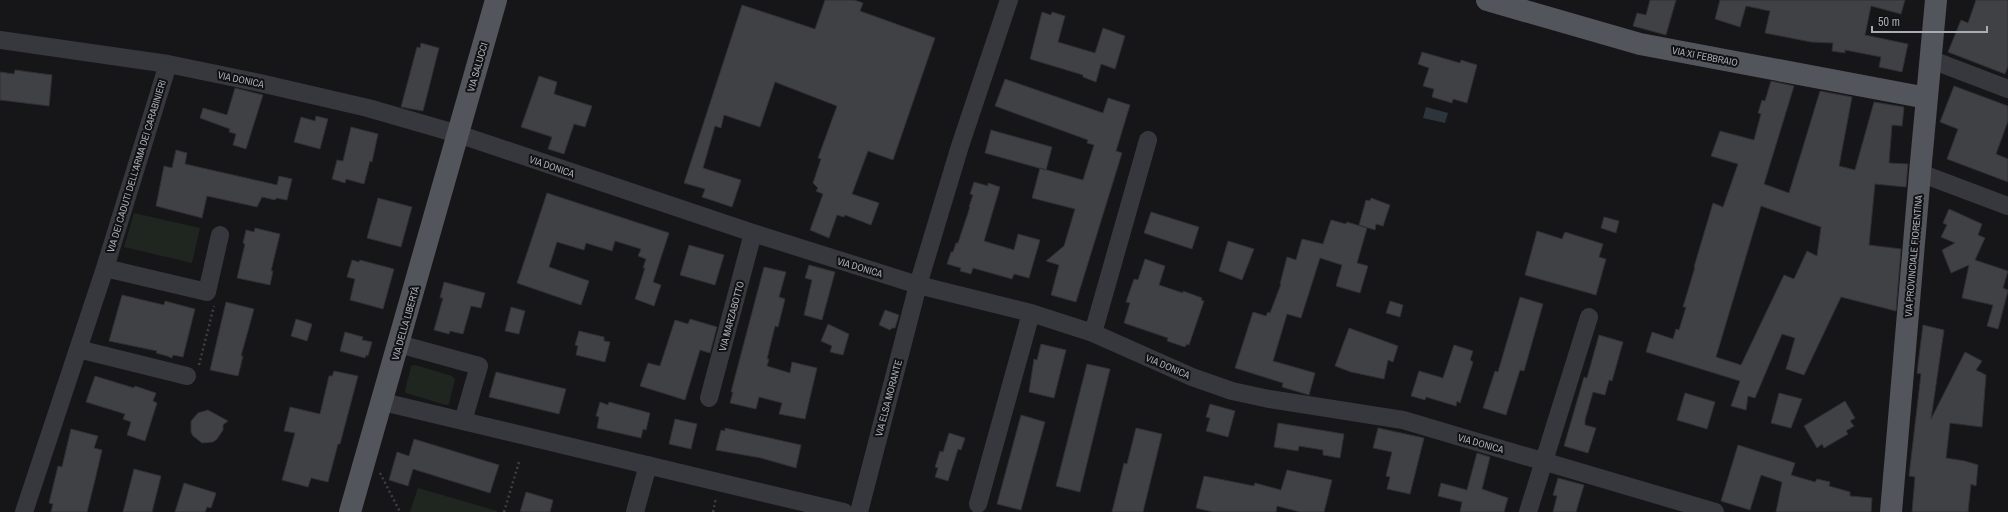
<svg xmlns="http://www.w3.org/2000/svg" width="2008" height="512" viewBox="0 0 2008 512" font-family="'Archivo Narrow',sans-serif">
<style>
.green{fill:#1e261f}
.water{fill:#2c353c}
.building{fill:#404145;stroke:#303034;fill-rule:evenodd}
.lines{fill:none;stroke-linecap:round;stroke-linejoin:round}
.path{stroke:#3d3f44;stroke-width:2.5;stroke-dasharray:2 3;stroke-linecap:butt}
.minor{stroke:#37383d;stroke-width:18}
.major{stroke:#53555c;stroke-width:22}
.labels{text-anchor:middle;stroke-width:4;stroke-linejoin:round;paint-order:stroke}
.street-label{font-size:10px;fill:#a8adb8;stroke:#111113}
</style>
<rect width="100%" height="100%" fill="#161618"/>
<path class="green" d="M134,213L200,228L192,263L124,247Z
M415,365L452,376L455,379L449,404L446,405L406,393L405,391L411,366Z
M418,488L497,511V512H410Z"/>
<path class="water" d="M1426,107L1448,113L1445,123L1423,118Z"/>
<path class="building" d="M825,0H854L863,3L860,11L935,38L893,160L868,151L852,194L879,203L871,225L845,215L844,217L837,215L829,238L810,230L823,194L816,191L818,188L813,183L821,159L818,158L837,106L775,82L760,127L724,115L721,128L715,126L703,168L741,180L732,207L702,197L705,189L684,183L742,5L815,29Z
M1650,0H1676L1666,35L1633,26L1637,13L1646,15Z
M1720,0H1905L1901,14L1871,6L1865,35L1908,44L1902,72L1879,67L1881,57L1845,50V53L1832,51L1833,43L1811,42L1765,33L1770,11L1746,6L1740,27L1715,19Z
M1976,0H2008V66L2005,74L1948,52L1961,20L1968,23Z
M1042,12L1051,15L1052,12L1065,16L1058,42L1095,53L1103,28L1125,36L1115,69L1101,64L1096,82L1083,77V75L1030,59Z
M421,43L439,48L423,111L401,107L417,47L420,48Z
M1422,52L1460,63L1461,60L1477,65L1467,103L1453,99L1452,103L1432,97L1434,89L1423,86L1429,68L1418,64Z
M15,70L52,75L49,106L0,100V72L14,74Z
M539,76L557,82L554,94L592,106L585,127L574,124L564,154L548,149L552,137L521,127Z
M1005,79L1103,113L1108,98L1130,105L1116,151L1122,153L1076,302L1051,295L1059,265L1046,261L1064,246L1075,209L1032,198L1040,168L1083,180L1094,145L1087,143L1088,140L995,106Z
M1771,81L1794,86L1764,184L1789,193L1820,91L1852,97L1839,166L1855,170L1874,102L1904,107L1902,126L1892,125L1889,163L1908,164L1906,187L1875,184L1869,245L1901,249L1896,311L1841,297L1804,375L1786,369L1795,338L1782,334L1755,398L1748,396L1746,410L1731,406L1740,381L1646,352L1652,332L1673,339L1676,329L1679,330L1686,307H1683L1695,267H1694L1713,203L1723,207L1738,164L1711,156L1720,131L1754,140L1761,114L1758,113L1762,100L1765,101ZM1761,206L1821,227L1817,256L1807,251L1794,279L1784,275L1741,365L1716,357Z
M1954,86L2008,106V121L1996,154L2008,159V182L1947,159L1958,129L1940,122Z
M235,88L263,95L246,149L233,145L236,134L229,132L230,129L200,118L203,108L227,115Z
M316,116L328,119L320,149L294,142L301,117L315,121Z
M351,127L378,134L372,162L370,161L364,184L346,179L345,183L332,179L337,160L343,161Z
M991,130L1052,147L1046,170L985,153Z
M176,150L187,153L185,164L277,185L279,176L292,179L287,200L276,198L275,200L262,197L257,207L207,196L202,218L156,206L164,166L172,168Z
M974,182L988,186V183L1000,187L984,241L1014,250L1018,234L1040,240L1029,278L1014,274L1012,279L973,268L971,274L960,271L961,268L947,264L951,252H953L956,243H958L970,207H969L973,195L970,194Z
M547,193L669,233L653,282L661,285L654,306L635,299L645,268H643L646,259L638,256L641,249L615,241L612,251L586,243L584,250L557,242L549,267L589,281L581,305L517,283Z
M378,198L412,207L401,247L367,238Z
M1371,198L1390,205L1383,226L1376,224L1375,230L1359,225L1366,200L1370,201Z
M1949,209L1982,224L1978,235L1985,238L1975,260L2008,271L2003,288L2008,290V291L1998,329L1987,326L1993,305L1962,298L1969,265L1951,273L1942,250L1955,243L1941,237L1947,225L1943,223Z
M1151,212L1199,227L1192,249L1144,233Z
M1604,217L1619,221L1616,233L1601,228Z
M1331,220L1346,224L1347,222L1367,228L1357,263L1368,266L1360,293L1336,286L1342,265L1320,258L1301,318L1287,314L1273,361L1315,373L1309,395L1282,387L1283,383L1235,368L1253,312L1266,316L1268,312L1270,313L1281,284H1280L1287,257L1296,260L1302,239L1323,244Z
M255,228L280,234L271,271H273L270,285L237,278L245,244L243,243L246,230L254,232Z
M1537,231L1562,239L1565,232L1603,244L1599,257L1606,259L1596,295L1525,275Z
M1228,241L1254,249L1242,280L1219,271Z
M689,245L724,255L715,285L680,275Z
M1145,259L1165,266L1159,285L1183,293V291L1202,298L1201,300L1204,301L1189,345L1187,344L1185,347L1167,341L1168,338L1124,323L1130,303L1126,302L1134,279L1138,280Z
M352,260L359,262L360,260L394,269L383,309L350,300L355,279L347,277Z
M809,265L835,272L822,320L804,315L812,280L805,278Z
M764,267L786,272L779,297L785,299L778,327L775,326L767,359H769L767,366L790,373L792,362L817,368L805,419L779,414L782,403L759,397L756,409L730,403L733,392H731Z
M444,282L485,293L481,308L471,306L463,334L450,331L449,334L434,330L443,298H440Z
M122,295L164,305L165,301L195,309L183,357L173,355L172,358L167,356L156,353L157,351L109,341Z
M1520,297L1543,304L1524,371L1520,370L1506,415L1483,408L1495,371L1498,372Z
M1390,301L1403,305L1400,317L1386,313Z
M226,302L254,309L241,356H243L238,376L210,370Z
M511,307L525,311L519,334L505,331Z
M885,310L899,315L895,328H892L890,330L879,325Z
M296,319L312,324L307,341L291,336Z
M690,319L717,327L710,353L700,350L685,400L640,386L648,363L660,366L675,320L688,324Z
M828,324L849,334L843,355L830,352L832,346L821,341Z
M1923,325L1944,330L1931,419L1965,352L1982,361L1976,370L1986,375L1982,427L1950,423L1946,458L1965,461L1978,465L1976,486L1971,484L1968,512H1912L1915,477L1909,476L1921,374L1917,373Z
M1349,328L1398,346L1393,362L1388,360L1384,379L1351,372L1335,366Z
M579,331L604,337V341L610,342L605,362L576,355L578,346L575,345Z
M345,332L363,337L362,340L372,342L368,356L366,355L365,358L340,351Z
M1599,335L1623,342L1612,381L1609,380L1605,395L1593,392L1585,420V425L1596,428L1588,453L1564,446L1584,377L1587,378Z
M1041,344L1066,350L1054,398L1029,392L1034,359L1037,360Z
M1454,345L1473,351L1470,360L1473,362L1460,403L1457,401L1456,406L1426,397L1425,400L1411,396L1419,371L1443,378Z
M1087,364L1110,369L1080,492L1056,486Z
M334,371L358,376L340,444H338L328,482L311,478L308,487L282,480L295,433L284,431L290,407L320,414L329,376H332Z
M496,372L566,389L559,414L489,397Z
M95,376L134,388L135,386L156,393L153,401L157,403L145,441L127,435L131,422L123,419L125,414L86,402Z
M1685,393L1715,402L1707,429L1677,420Z
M1779,393L1802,399L1791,428L1771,423Z
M1845,401L1855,418L1850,421L1854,426L1846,431L1848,434L1824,448L1822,444L1817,448L1804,426Z
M600,402L608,405L609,402L650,413L646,430L643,429L641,438L597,428L599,417L596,416Z
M1210,404L1235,411L1228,437L1206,431L1210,418L1206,417Z
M208,410L228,421L223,425V430L217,439L213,442L202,443L193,436L191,432V421L198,413Z
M1021,415L1045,422L1021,510L997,504Z
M675,419L697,424L691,449L669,444Z
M1278,423L1344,434L1340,458L1323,455V450L1299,446L1298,451L1274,447Z
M725,428L801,445L796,468L761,458L716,450L721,430L725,431Z
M1136,428L1162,434L1143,512H1112L1124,463L1127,464Z
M1378,428L1424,438L1410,494L1387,489L1390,477L1386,476L1392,452L1373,448Z
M71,429L98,436L94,448L102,450L95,480L87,512H51L53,504L49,503L58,466L62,467Z
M949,433L965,438L961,450L958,449L948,481L935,477L938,468L935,467L940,451L943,452Z
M414,439L499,465L490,493L413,469L408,486L389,480L397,452L409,456Z
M1738,445L1795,463L1791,475L1815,482L1817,479L1830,482L1829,486L1850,492V496L1872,498L1871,512H1776L1782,482L1761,475L1750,510L1721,501Z
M1477,453L1490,457L1482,489L1508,498L1504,512H1460L1462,502L1438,496L1441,483L1467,490Z
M134,469L161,476L152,512H123Z
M1287,470L1332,480L1324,512H1300L1277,506L1276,512H1213L1196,508L1204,476L1254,486L1255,483L1281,490Z
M1558,478L1584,485L1576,512H1553L1557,496L1553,495Z
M184,483L216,493L211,508L207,507L205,512H175Z
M526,492L553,500L550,512H520Z"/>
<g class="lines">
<path class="path" d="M199,365L214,306
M380,473L400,512
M504,512L519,462
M713,512L716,498"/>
<path class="minor" d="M0,40L168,64L260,83L368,108L458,134L753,233L918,285L1031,313L1093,333L1192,377L1232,391L1269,399L1403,420L1715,512
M1932,60L2008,89
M1920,173L2008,206
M105,268L207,292L220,235
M1093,333L1148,140
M399,344L479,366L463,421
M78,349L187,376
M709,398L753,233
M383,402L844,512
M978,504L1031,313
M24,512L105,268L168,64
M635,512L648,465
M859,512L918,285L960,146L1009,0
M1528,512L1589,317"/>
<path class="major" d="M1487,0L1640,44L1927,98
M350,512L496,0
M1891,512L1920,173L1936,0"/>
</g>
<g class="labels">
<g class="street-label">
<text transform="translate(1705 56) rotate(11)" y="4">VIA XI FEBBRAIO</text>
<text transform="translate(477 67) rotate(-74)" y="4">VIA SALUCCI</text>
<text transform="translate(241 79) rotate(12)" y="4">VIA DONICA</text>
<text transform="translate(136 166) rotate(-73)" y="4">VIA DEI CADUTI DELL'ARMA DEI CARABINIERI</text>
<text transform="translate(552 166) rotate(19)" y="4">VIA DONICA</text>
<text transform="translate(1913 256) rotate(-85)" y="4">VIA PROVINCIALE FIORENTINA</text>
<text transform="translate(860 267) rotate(17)" y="4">VIA DONICA</text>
<text transform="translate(731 316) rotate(-75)" y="4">VIA MARZABOTTO</text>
<text transform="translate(405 323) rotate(-74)" y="4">VIA DELLA LIBERTÀ</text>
<text transform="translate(1168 366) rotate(23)" y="4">VIA DONICA</text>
<text transform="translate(888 398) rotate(-75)" y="4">VIA ELSA MORANTE</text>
<text transform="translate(1481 443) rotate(16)" y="4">VIA DONICA</text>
</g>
</g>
<path d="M1872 26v6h115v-6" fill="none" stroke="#a8adb8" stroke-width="2"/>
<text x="1878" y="26" font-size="12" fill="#a8adb8" stroke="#111113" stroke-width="3" paint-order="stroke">50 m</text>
</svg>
